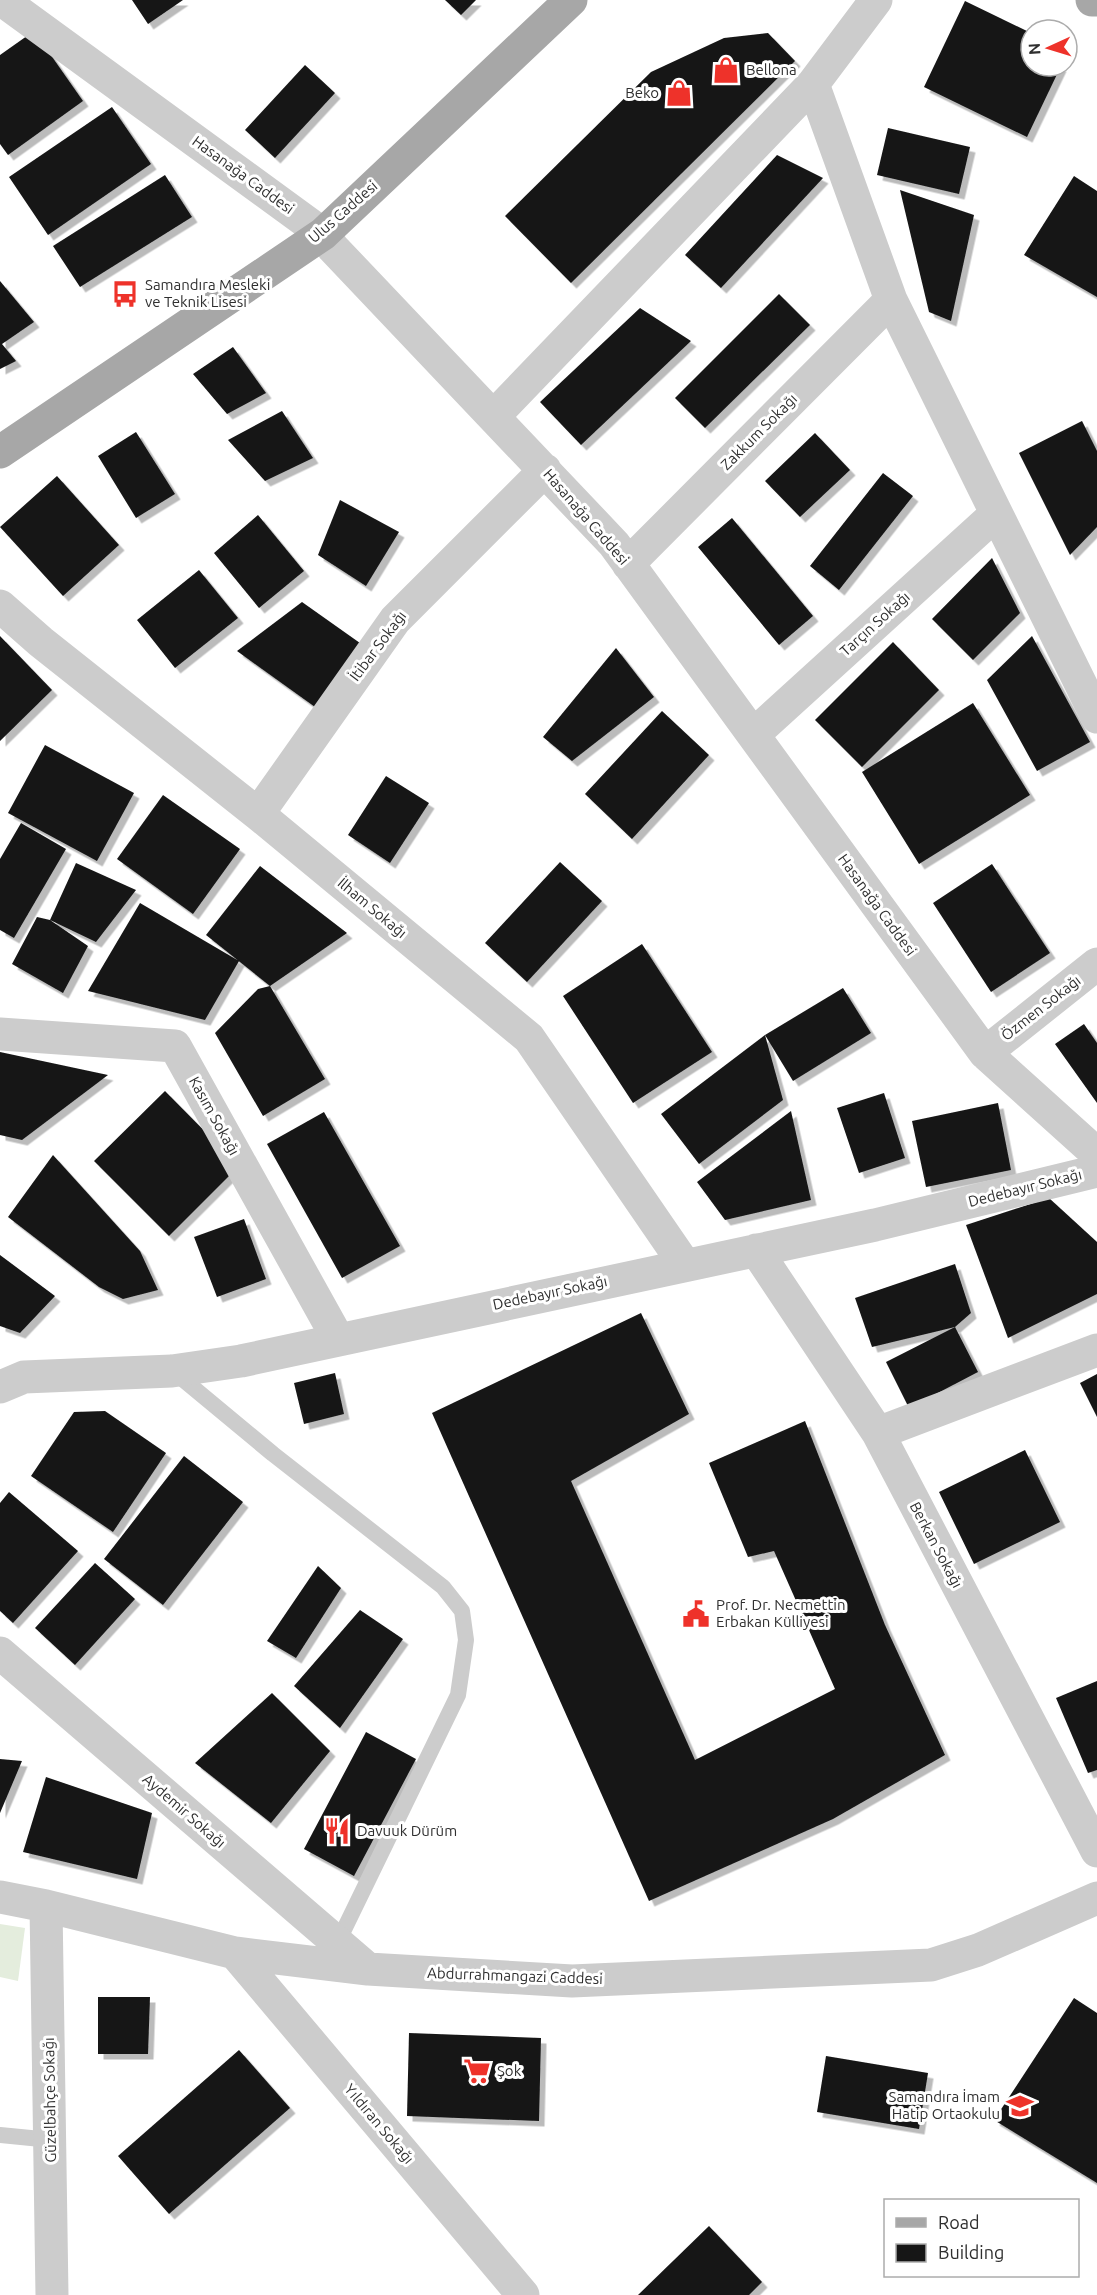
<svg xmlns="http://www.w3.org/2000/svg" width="1097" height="2295" viewBox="0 0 1097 2295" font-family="Ubuntu,sans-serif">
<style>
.green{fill:#e4eddd}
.building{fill:#161616;filter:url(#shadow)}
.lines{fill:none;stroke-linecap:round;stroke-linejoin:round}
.service{stroke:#ccc;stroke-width:16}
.minor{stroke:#ccc;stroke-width:33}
.primary{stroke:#a7a7a7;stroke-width:33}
.labels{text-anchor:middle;stroke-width:6;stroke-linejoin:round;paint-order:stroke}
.poi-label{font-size:15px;fill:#2f2f2f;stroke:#fff;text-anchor:start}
.street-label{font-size:15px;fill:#2f2f2f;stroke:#fff}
</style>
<defs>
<filter id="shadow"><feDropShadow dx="5.5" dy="5.5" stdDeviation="0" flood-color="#0004"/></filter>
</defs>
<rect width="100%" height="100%" fill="#fff"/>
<path class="green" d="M0,1924L25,1928L18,1981L0,1977Z"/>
<path class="building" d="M132,0H183L148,24Z
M445,0H476L461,15Z
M965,1L1031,33V66H1061L1027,137L924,87Z
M34,31L83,101L8,155L0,144V55Z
M768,33L795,61L571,283L505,216L651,72L724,38Z
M305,65L335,93L275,158L245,130Z
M112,107L151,164L48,235L9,177Z
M888,128L970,147L959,194L877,175Z
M777,155L823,178L721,288L685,255Z
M165,175L192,217L80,287L53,246Z
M1074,176L1097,191V297L1024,255Z
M900,190L974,215L951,321L929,312Z
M0,281L34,322L2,344L16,361L0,369Z
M779,294L810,325L705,428L675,398Z
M640,308L691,341L581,445L540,402Z
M233,347L266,393L227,414L193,374Z
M282,411L313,458L265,481L228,440Z
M1082,421L1097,451V527L1070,555L1019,453Z
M136,432L175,494L136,518L98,456Z
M815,433L850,470L800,517L765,481Z
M883,473L913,496L839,590L810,566Z
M57,476L119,545L63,596L0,527Z
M340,500L399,532L366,586L318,555Z
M258,515L304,571L259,608L214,553Z
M732,518L813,616L779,645L698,547Z
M992,558L1020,613L973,660L932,619Z
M199,570L238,618L175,668L137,620Z
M302,602L367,648L322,712L237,651Z
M0,636L52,690L0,741Z
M1032,636L1090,742L1037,771L987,680Z
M893,642L939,690L862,767L815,720Z
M616,648L654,697L572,761L543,737Z
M973,703L1030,795L919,864L862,772Z
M662,711L709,755L632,839L585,794Z
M45,745L134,793L97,861L8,813Z
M386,776L429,803L390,863L348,835Z
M163,795L240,849L193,914L117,859Z
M21,823L66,849L14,938L0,930V859Z
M560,862L602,901L527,982L485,943Z
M76,863L136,890L96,942L50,920Z
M992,864L1050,953L991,992L933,903Z
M260,866L347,933L270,986L206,935Z
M140,903L239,961L205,1020L88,991Z
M37,917L50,920L88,946L63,993L12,964Z
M642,944L712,1052L633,1103L563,996Z
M270,986L325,1079L263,1116L215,1033L258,989Z
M843,988L871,1033L793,1081L765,1035Z
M1084,1024L1097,1043V1103L1055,1044Z
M765,1035L783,1100L699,1164L661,1114Z
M0,1052L108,1075L22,1140L0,1135Z
M165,1091L239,1166L169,1236L94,1161Z
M884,1093L905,1158L859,1173L837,1108Z
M998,1103L1011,1170L926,1187L912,1121Z
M791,1111L811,1200L725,1220L697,1182Z
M324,1112L400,1246L342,1278L267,1144Z
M53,1155L140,1251L158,1290L123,1299L99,1287L8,1217Z
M1049,1198L1097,1242V1294L1008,1338L966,1225Z
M244,1219L266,1279L217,1297L194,1237Z
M0,1255L55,1296L20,1333L0,1326Z
M955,1264L971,1313L955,1327L978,1372L909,1408L886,1362L955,1327L872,1347L855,1298Z
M641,1313L689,1414L571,1481L695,1760L835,1689L774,1551L748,1557L709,1463L805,1421L885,1625L945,1755L833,1819L649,1901L432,1413Z
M335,1373L344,1414L304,1424L294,1383Z
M1097,1374V1417L1080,1383Z
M105,1411L166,1453L113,1532L31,1476L74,1412Z
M1025,1450L1060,1522L974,1564L939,1492Z
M184,1456L243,1502L163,1605L104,1559Z
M9,1492L78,1551L13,1623L0,1611V1503Z
M95,1563L135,1599L75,1665L35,1628Z
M318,1566L341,1588L296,1658L267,1641Z
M360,1610L403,1639L340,1728L294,1686Z
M1097,1681V1770L1088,1773L1056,1698Z
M272,1693L330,1751L271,1823L195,1763Z
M366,1732L416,1759L354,1876L304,1849Z
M0,1759L22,1761L0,1813Z
M46,1777L152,1813L137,1879L23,1852Z
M98,1997H150L148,2054H98Z
M1074,1998L1097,2013V2183L994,2120Z
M409,2033L541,2038L539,2121L407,2116Z
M239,2050L290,2108L169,2214L118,2156Z
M826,2056L928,2073L919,2129L817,2112Z
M709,2226L762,2282L749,2295H638Z"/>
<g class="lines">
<path class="service" d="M173,1371L273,1454L443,1587L462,1611L466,1640L458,1695L337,1944
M0,2135L51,2140"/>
<path class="minor" d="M2,0L323,234L333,248L614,544L985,1053L1097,1154
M813,84L876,0
M494,416L813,84L891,300L1097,717
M628,564L891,300
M0,606L41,642L258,814L529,1038L685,1265
M753,735L996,514
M258,814L395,620L545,470
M0,1034L175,1046L338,1339
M985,1053L1097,964
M756,1250L878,1433L1097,1851
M0,1387L24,1377L172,1371L241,1361L875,1225L1097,1171
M878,1433L1097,1350
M0,1653L368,1969
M0,1897L46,1906L235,1953L368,1969L572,1981L931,1965L978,1950L1097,1898
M46,1906L52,2295
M235,1953L523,2295"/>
<path class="primary" d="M1092,0H1097
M0,452L323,234L571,0"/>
</g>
<defs>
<symbol id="shop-bare" viewBox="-9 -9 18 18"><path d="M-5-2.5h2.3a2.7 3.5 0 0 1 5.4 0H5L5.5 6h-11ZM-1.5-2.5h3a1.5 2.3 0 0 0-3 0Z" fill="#ee322a" stroke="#fff" stroke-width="2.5" paint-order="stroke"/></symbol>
<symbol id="bus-bare" viewBox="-9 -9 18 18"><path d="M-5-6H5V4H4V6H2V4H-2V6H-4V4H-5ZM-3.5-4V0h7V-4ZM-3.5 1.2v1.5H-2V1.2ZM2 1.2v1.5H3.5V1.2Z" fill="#ee322a" stroke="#fff" stroke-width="2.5" paint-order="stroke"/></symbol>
<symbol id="civic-bare" viewBox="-9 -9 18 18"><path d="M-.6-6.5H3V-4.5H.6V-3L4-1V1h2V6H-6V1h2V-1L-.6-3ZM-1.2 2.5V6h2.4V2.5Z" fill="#ee322a" stroke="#fff" stroke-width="2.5" paint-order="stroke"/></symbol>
<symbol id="restaurant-bare" viewBox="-9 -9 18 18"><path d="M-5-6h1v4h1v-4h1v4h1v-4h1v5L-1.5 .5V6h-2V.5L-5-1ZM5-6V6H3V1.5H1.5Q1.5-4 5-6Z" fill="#ee322a" stroke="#fff" stroke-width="2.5" paint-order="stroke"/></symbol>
<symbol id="supermarket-bare" viewBox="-9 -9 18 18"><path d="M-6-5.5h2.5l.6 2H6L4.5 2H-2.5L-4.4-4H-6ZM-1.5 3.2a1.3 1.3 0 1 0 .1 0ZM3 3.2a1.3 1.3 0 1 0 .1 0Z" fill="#ee322a" stroke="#fff" stroke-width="2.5" paint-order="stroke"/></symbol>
<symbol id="school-bare" viewBox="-9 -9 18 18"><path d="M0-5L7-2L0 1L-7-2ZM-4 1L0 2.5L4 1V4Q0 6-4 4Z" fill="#ee322a" stroke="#fff" stroke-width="2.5" paint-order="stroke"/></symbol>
</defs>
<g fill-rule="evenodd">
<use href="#shop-bare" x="707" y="51" width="38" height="38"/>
<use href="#shop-bare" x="660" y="74" width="38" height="38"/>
<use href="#bus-bare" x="106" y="275" width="38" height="38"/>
<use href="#civic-bare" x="677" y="1595" width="38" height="38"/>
<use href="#restaurant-bare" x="318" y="1812" width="38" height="38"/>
<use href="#supermarket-bare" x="458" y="2052" width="38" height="38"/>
<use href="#school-bare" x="1001" y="2087" width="38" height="38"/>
</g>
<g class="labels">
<g class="poi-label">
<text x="746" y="75">Bellona</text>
<text x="659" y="98" text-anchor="end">Beko</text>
<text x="145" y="290">Samandıra Mesleki<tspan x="145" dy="17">ve Teknik Lisesi</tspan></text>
<text x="716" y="1610">Prof. Dr. Necmettin<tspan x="716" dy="17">Erbakan Külliyesi</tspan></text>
<text x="357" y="1836">Davuuk Dürüm</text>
<text x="497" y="2076">Şok</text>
<text x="1000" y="2102" text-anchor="end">Samandıra İmam<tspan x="1000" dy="17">Hatip Ortaokulu</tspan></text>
</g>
<g class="street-label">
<text transform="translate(243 175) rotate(36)" y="5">Hasanağa Caddesi</text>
<text transform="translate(343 212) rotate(-41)" y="5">Ulus Caddesi</text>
<text transform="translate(759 432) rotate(-45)" y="5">Zakkum Sokağı</text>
<text transform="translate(586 517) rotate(49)" y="5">Hasanağa Caddesi</text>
<text transform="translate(875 624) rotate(-42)" y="5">Tarçın Sokağı</text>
<text transform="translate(378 646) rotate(-53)" y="5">İtibar Sokağı</text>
<text transform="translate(877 905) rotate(54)" y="5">Hasanağa Caddesi</text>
<text transform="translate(372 908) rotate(40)" y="5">İlham Sokağı</text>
<text transform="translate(1041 1008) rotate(-38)" y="5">Özmen Sokağı</text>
<text transform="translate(214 1116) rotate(61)" y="5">Kasım Sokağı</text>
<text transform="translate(1025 1188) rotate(-14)" y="5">Dedebayır Sokağı</text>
<text transform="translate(550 1293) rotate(-12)" y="5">Dedebayır Sokağı</text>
<text transform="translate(936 1545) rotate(62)" y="5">Berkan Sokağı</text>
<text transform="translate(184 1811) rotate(41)" y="5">Aydemir Sokağı</text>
<text transform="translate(515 1976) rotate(2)" y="5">Abdurrahmangazi Caddesi</text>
<text transform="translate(50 2100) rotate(-91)" y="5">Güzelbahçe Sokağı</text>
<text transform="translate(379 2124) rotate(50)" y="5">Yıldıran Sokağı</text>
</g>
</g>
<rect x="884" y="2199" width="195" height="78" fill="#ffffff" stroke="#acacac" stroke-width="1.5"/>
<rect x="896" y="2218" width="30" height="9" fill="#a7a7a7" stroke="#acacac" stroke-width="1.5"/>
<text x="938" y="2229" font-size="18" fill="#2f2f2f">Road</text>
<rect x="896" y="2244" width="30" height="18" fill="#161616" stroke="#acacac" stroke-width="1.5"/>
<text x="938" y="2259" font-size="18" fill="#2f2f2f">Building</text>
<g transform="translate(1049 48) rotate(266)"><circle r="28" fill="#ffffff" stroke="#acacac" stroke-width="1.5"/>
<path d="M0-4.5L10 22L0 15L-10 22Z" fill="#ee322a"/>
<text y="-9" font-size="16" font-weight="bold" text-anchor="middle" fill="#2f2f2f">N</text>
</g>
</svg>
